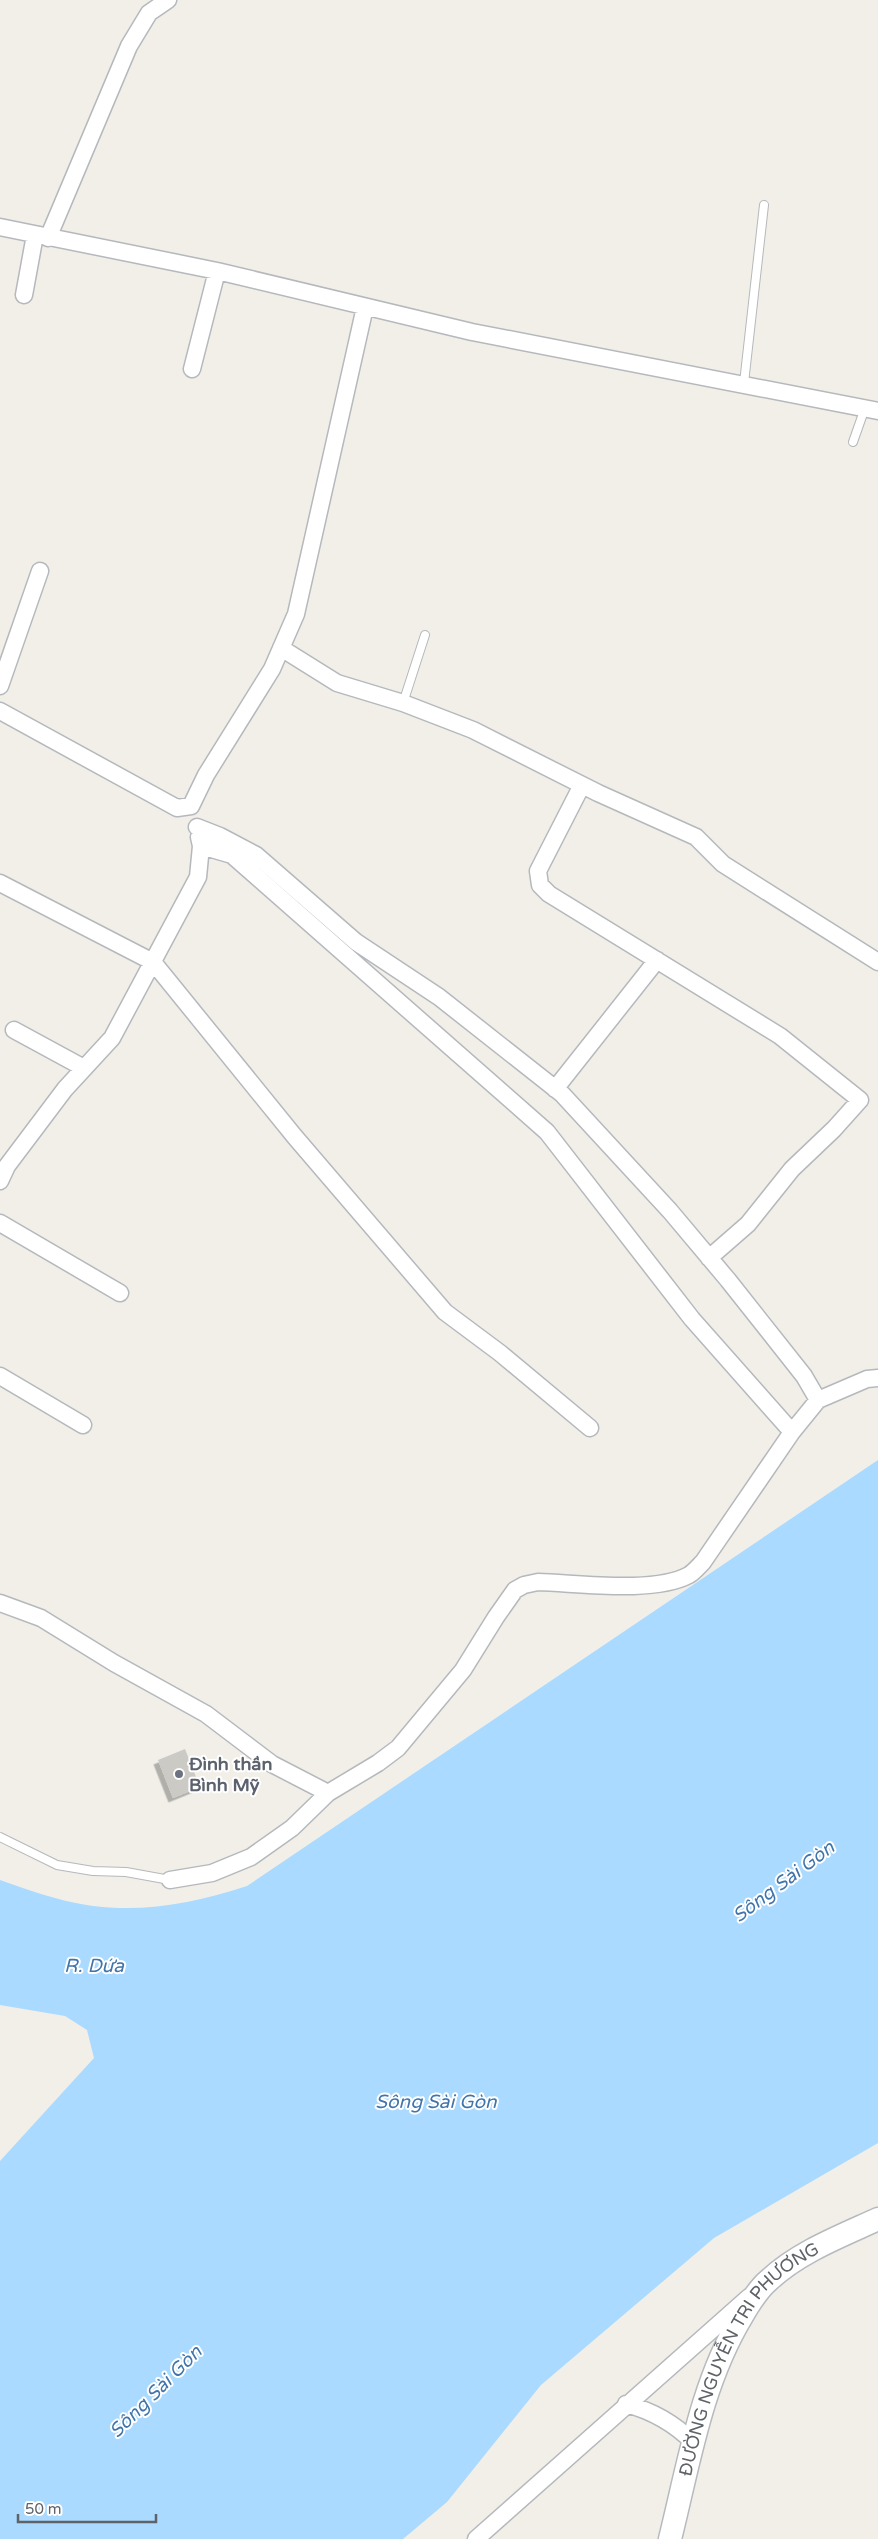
<svg xmlns="http://www.w3.org/2000/svg" width="878" height="2539" viewBox="0 0 878 2539" font-family="'Varela Round',sans-serif">
<style>
.water{fill:#aadaff}
.building{fill:#cccac5;filter:url(#shadow)}
.lines{fill:none;stroke-linecap:round;stroke-linejoin:round}
.lane-casing{stroke:#b5b8bc;stroke-width:10}
.street-casing{stroke:#b5b8bc;stroke-width:19}
.secondary-casing{stroke:#b6babf;stroke-width:25}
.lane{stroke:#fff;stroke-width:8}
.street{stroke:#fff;stroke-width:16}
.secondary{stroke:#fff;stroke-width:22}
.worship-dot{fill:#6b7280;stroke:#fff;stroke-width:2}
.labels{text-anchor:middle;stroke-width:4;stroke-linejoin:round;paint-order:stroke}
.worship-label{font-size:18px;font-weight:bold;fill:#5b616d;stroke:#fff;text-anchor:start}
.street-label{font-size:18px;fill:#5f6368;stroke:#fff}
.water-label{font-size:19px;font-style:italic;fill:#4174aa;stroke:#fff}
</style>
<defs>
<filter id="shadow"><feDropShadow dx="-4.5" dy="4.5" stdDeviation="0" flood-color="#0004"/></filter>
</defs>
<rect width="100%" height="100%" fill="#f1efe8"/>
<path class="water" d="M878,1460V2143L714,2238L541,2385L447,2502L403,2539H0V2161L94,2058L87,2030L65,2016L0,2005V1880C18,1886 36,1893 55,1898C121,1917 183,1907 247,1886Z"/>
<path class="building" d="M185,1749L200,1787L173,1798L158,1760Z"/>
<g class="lines">
<defs>
<path id="lane" d="M744,383L764,205
M853,442L865,408
M403,703L425,635
M0,1837L57,1865L93,1871L126,1872L170,1880"/>
<path id="street" d="M0,227L217,271L472,332L878,411
M48,238L129,46L149,13L168,0
M24,295L35,235
M192,369L217,271
M281,648L337,683L403,703L473,730L598,793L696,837L723,864L878,962
M0,686L40,571
M0,711L177,808L191,806L206,775L272,669L296,614L365,307
M582,785L538,871L540,885L549,894L780,1036L860,1100L834,1129L792,1169L748,1224L709,1258
M197,827L220,836L256,855L356,942L439,997L562,1094L670,1211L728,1280L804,1376L818,1400
M201,846L232,855L547,1132L692,1319L792,1432
M0,883L153,962L295,1137L445,1312L500,1353L590,1428
M14,1030L84,1068
M555,1089L657,960
M0,1181L7,1166L65,1089L112,1038L198,877L201,846L199,837
M0,1223L120,1293
M0,1376L83,1425
M0,1603L41,1618L114,1663L206,1714L272,1764L328,1793
M170,1880L212,1873L251,1857L292,1828L328,1793L378,1763L398,1748L463,1670L496,1617L515,1590L524,1585L538,1582C578,1583 654,1594 689,1575C694,1572 699,1566 703,1562L792,1432L818,1400L867,1379L878,1378
M626,2404C653,2411 674,2423 694,2443
M476,2539L749,2297"/>
<g id="secondary">
<path id="s1" d="M670,2539C689,2463 701,2384 742,2316C749,2304 758,2289 769,2280C799,2252 841,2236 878,2219"/>
</g>
</defs>
<use href="#lane" class="lane-casing"/>
<use href="#street" class="street-casing"/>
<use href="#secondary" class="secondary-casing"/>
<use href="#lane" class="lane"/>
<use href="#street" class="street"/>
<use href="#secondary" class="secondary"/>
</g>
<circle class="worship-dot" cx="179" cy="1774" r="5"/>
<g class="labels">
<g class="worship-label">
<text x="189" y="1770">Đình thần<tspan x="189" dy="21">Bình Mỹ</tspan></text>
</g>
<g class="street-label">
<text dy="6" stroke="none"><textPath href="#s1" startOffset="202">ĐƯỜNG NGUYỄN TRI PHƯƠNG</textPath></text>
</g>
<g class="water-label">
<text transform="translate(783 1881) rotate(-37)" y="7">Sông Sài Gòn</text>
<text x="94" y="1972">R. Dứa</text>
<text x="436" y="2108">Sông Sài Gòn</text>
<text transform="translate(155 2391) rotate(-45)" y="7">Sông Sài Gòn</text>
</g>
</g>
<path d="M18 2514v8h138v-8" fill="none" stroke="#5f6368" stroke-width="2.5"/>
<text x="25" y="2514" font-size="15" fill="#5f6368" stroke="#ffffff" stroke-width="4" paint-order="stroke">50 m</text>
</svg>
